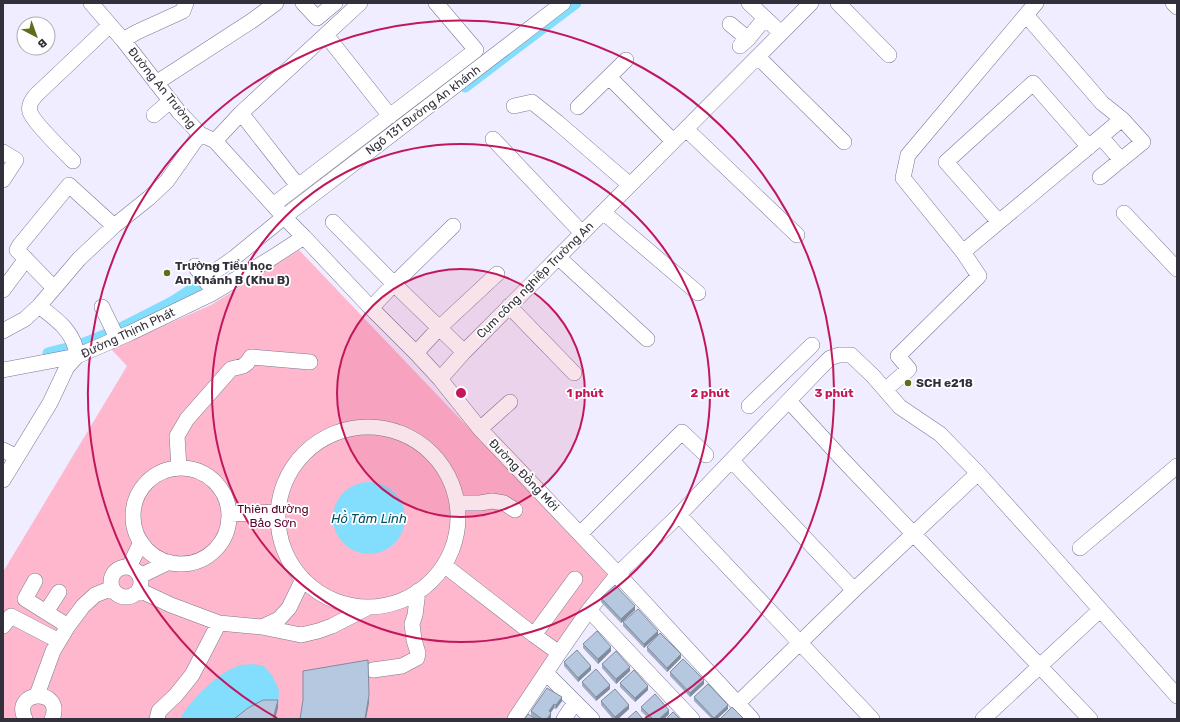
<svg xmlns="http://www.w3.org/2000/svg" width="1180" height="722" viewBox="0 0 1180 722" font-family="Rubik,sans-serif">
<style>
.green{fill:#feb7cd}
.water{fill:#83ddfd}
.lines{fill:none;stroke-linecap:round;stroke-linejoin:round}
.canal{stroke:#83ddfd;stroke-width:11}
.minor-casing{stroke:#7b7892;stroke-width:16}
.minor{stroke:#fff;stroke-width:15}
.wall{fill:#9dacc1}
.shaded-wall{fill:#7f8c9d}
.building{fill:#b6c8e0;stroke:#7f8c9d}
.ring{fill:none;stroke:#c2185b;stroke-width:2}
.poi-dot{fill:#5e6f1c;stroke:#fff;stroke-width:1.5}
.labels{text-anchor:middle;stroke-width:3.5;stroke-linejoin:round;paint-order:stroke}
.street-label{font-size:12px;fill:#31303b;stroke:#fff}
.poi-label{font-size:12px;font-weight:bold;fill:#31303b;stroke:#fff;text-anchor:start}
.park-label{font-size:12px;fill:#5c002e;stroke:#fff}
.water-label{font-size:13px;font-style:italic;fill:#005167;stroke:#fff}
.centre{fill:#c2185b;stroke:#fff;stroke-width:2}
.ring-label{font-size:12px;text-anchor:middle;font-weight:bold;fill:#c2185b;stroke:#fff;stroke-width:3.5;stroke-linejoin:round;paint-order:stroke}
</style>
<rect width="100%" height="100%" fill="#efedff"/>
<path class="green" d="M299,250L609,575L513,719H3V572L127,366L111,349L211,305Z"/>
<path class="water" d="M333 518a36 36 0 1 1 72 0a36 36 0 1 1-72 0Z
M254,664L264,666L272,675L279,690L278,708H263L244,719H180C190,700 219,671 241,665C245,664 249,665 254,664Z"/>
<g class="lines">
<path class="canal" d="M465,87L576,3
M48,353L79,345L119,329L172,302L211,277"/>
<defs>
<path id="minor" d="M91,3L123,40L179,112L200,134L215,141L284,217L304,237L371,308L416,353L440,379L480,429L618,574L752,719
M303,3L317,18L335,3
M749,3L781,33
M838,3L889,55
M1173,3L1177,7
M1026,15L1102,103L1122,119L1143,142L1100,177
M730,24L748,39
M326,35L390,116
M123,40L137,32L183,11L186,3
M740,46L748,39L765,18
M758,57L844,142
M609,77L673,141
M156,83L253,20L276,3
M514,106L532,102L557,122L630,185
M578,107L626,60
M241,113L298,186
M154,115L170,101
M686,129L797,235
M1101,137L1121,160
M493,139L582,233
M215,141L241,113L360,3
M3,152L16,160L3,180
M73,161C64,152 33,122 30,112C28,105 32,100 36,95L110,25
M273,205L476,50L436,3
M603,212L698,293
M1124,213L1177,269
M333,222L394,284L464,352
M999,222L946,162L1033,83L1089,147
M963,252L1122,119
M558,257L647,339
M195,266L210,287
M204,279L234,258L284,217L563,3
M54,288L17,250L19,246L69,185L114,226
M3,290L26,259
M509,306L574,373
M102,307L117,338
M371,308L394,284L453,226
M3,331L25,319L39,306L79,259L114,226L149,198L167,181L200,134
M416,353L439,328L497,274
M3,370L77,356C75,332 56,319 39,306
M440,379L464,352L811,3
M893,383L909,369L898,356L979,276L963,252L903,178L908,155L1036,3
M789,401L843,460L1090,719
M749,406L812,345
M278 517a90 90 0 1 1 180 0a90 90 0 1 1-180 0Z
M480,429L510,402
M3,450L17,457
M732,461L854,590
M179,468L177,436L187,419L231,369L243,366L247,363L251,357L310,362
M133 516a48 48 0 1 1 96 0a48 48 0 1 1-96 0Z
M3,480L50,403L67,367L77,356L130,333L211,294L270,259L304,237
M457,503H480L492,501L504,503L515,510
M229,514L278,512
M679,515L872,719
M580,534L682,432L706,455
M1080,548L1177,466
M444,565L534,635L559,653
M129,567L141,542
M111 582a15 15 0 1 1 30 0a15 15 0 1 1-30 0Z
M140,576L169,562
M35,581L25,599L68,626
M139,590L171,605L219,623L262,627L301,635L318,631L332,626L369,607
M589,610L692,719
M46,612L59,592
M3,626L11,616L59,641
M262,627L279,619L289,608L303,579
M534,635L575,579
M373,670L402,666L417,658L418,653L414,640L412,624L415,615L418,591
M546,673L592,719
M37,695L53,651L68,626L83,606L95,595L112,588
M737,704L854,590L978,473
M25,719C11,689 65,688 52,719
M157,719L159,711L176,695L192,675L219,623
M515,719L559,653L589,610L618,574L679,515L819,369L830,358L839,355H851L873,376L900,407L940,434L978,473L1041,543L1177,696
M564,719L575,702
M983,719L1100,610"/>
</defs>
<use href="#minor" class="minor-casing"/>
<use href="#minor" class="minor"/>
</g>
<path class="wall" d="M601,598L635,610L621,623L601,602Z
M623,622L658,635L644,648L623,626Z
M583,644L611,651L598,664L583,648Z
M647,647L681,658L667,672L647,651Z
M564,662L591,670L578,682L564,666Z
M602,664L630,671L616,684L602,668Z
M670,672L704,684L690,697L670,676Z
M582,682L610,689L596,701L582,686Z
M620,683L648,690L635,702L620,687Z
M694,697L728,709L717,719H712L694,701Z
M562,701L556,709L554,708L551,712V717L550,719H536L531,715V711Z
M601,701L629,709L618,719H613L601,705Z
M641,707L669,714L664,719H649L641,711Z"/>
<path class="shaded-wall" d="M635,606V610L621,623V619Z
M658,631V635L644,648V644Z
M611,647V651L598,664V659Z
M681,654V658L667,672V668Z
M591,666V670L578,682V678Z
M630,667V671L616,684V679Z
M704,680V684L690,697V693Z
M610,685V689L596,701V697Z
M648,686V690L635,702V698Z
M369,695V703L366,719H365Z
M562,697V701L556,709V705Z
M278,700V708L275,719H273Z
M554,704V708L549,715V711Z
M629,705V709L618,719H615V717Z
M728,705V709L717,719H714V718Z
M669,710V714L664,719H659Z
M551,713V717L550,719H547Z"/>
<path class="building" d="M615,585L635,606L621,619L601,598Z
M638,609L658,631L644,644L623,622Z
M597,631L611,647L598,659L583,644Z
M660,633L681,654L667,668L647,647Z
M577,650L591,666L578,678L564,662Z
M616,651L630,667L616,679L602,664Z
M683,659L704,680L690,693L670,672Z
M368,660L369,695L365,719H300L303,700V671Z
M596,669L610,685L596,697L582,682Z
M634,670L648,686L635,698L620,683Z
M708,684L728,705L714,718L694,697Z
M547,688L562,697L556,705L554,704L549,711L551,713L547,719H542L531,711Z
M615,689L629,705L615,717L601,701Z
M655,694L669,710L659,719H653L641,707Z
M263,700H278L273,719H234L248,708Z
M732,707L744,719H720Z
M636,711L643,719H627Z
M673,712L680,719H666Z
M528,714L536,719H524Z"/>
<circle cx="461" cy="393" r="124" fill="#c2185b" fill-opacity=".12"/>
<g class="ring">
<circle cx="461" cy="393" r="124"/>
<circle cx="461" cy="393" r="249"/>
<path d="M277 718A373 373 0 1 1 645 718"/>
</g>
<g class="poi-dot">
<circle cx="167" cy="273" r="4"/>
<circle cx="908" cy="383" r="4"/>
</g>
<g class="labels">
<g class="street-label">
<text transform="translate(162 88) rotate(51)" y="4">Đường An Trường</text>
<text transform="translate(423 110) rotate(-37)" y="4">Ngõ 131 Đường An khánh</text>
<text transform="translate(535 280) rotate(-45)" y="4">Cụm công nghiệp Trường An</text>
<text transform="translate(128 333) rotate(-25)" y="4">Đường Thịnh Phát</text>
<text transform="translate(524 475) rotate(46)" y="4">Đường Đồng Mới</text>
</g>
<g class="poi-label">
<text x="175" y="270">Trường Tiểu học<tspan x="175" dy="14">An Khánh B (Khu B)</tspan></text>
<text x="916" y="387">SCH e218</text>
</g>
<g class="park-label">
<text x="273" y="513">Thiên đường<tspan x="273" dy="14">Bảo Sơn</tspan></text>
</g>
<g class="water-label">
<text x="369" y="523">Hồ Tâm Linh</text>
</g>
</g>
<circle cx="461" cy="393" r="6" class="centre"/>
<g class="ring-label">
<text x="585" y="397">1 phút</text>
<text x="710" y="397">2 phút</text>
<text x="834" y="397">3 phút</text>
</g>
<rect width="1180" height="722" fill="none" stroke="#31303b" stroke-width="8"/>
<g transform="translate(36 36) rotate(139)"><circle r="19" fill="#ffffff" stroke="#adacb1"/>
<path d="M0-3L7 15L0 10L-7 15Z" fill="#5e6f1c"/>
<text y="-6" font-size="11" font-weight="bold" text-anchor="middle" fill="#31303b">B</text>
</g>
</svg>
